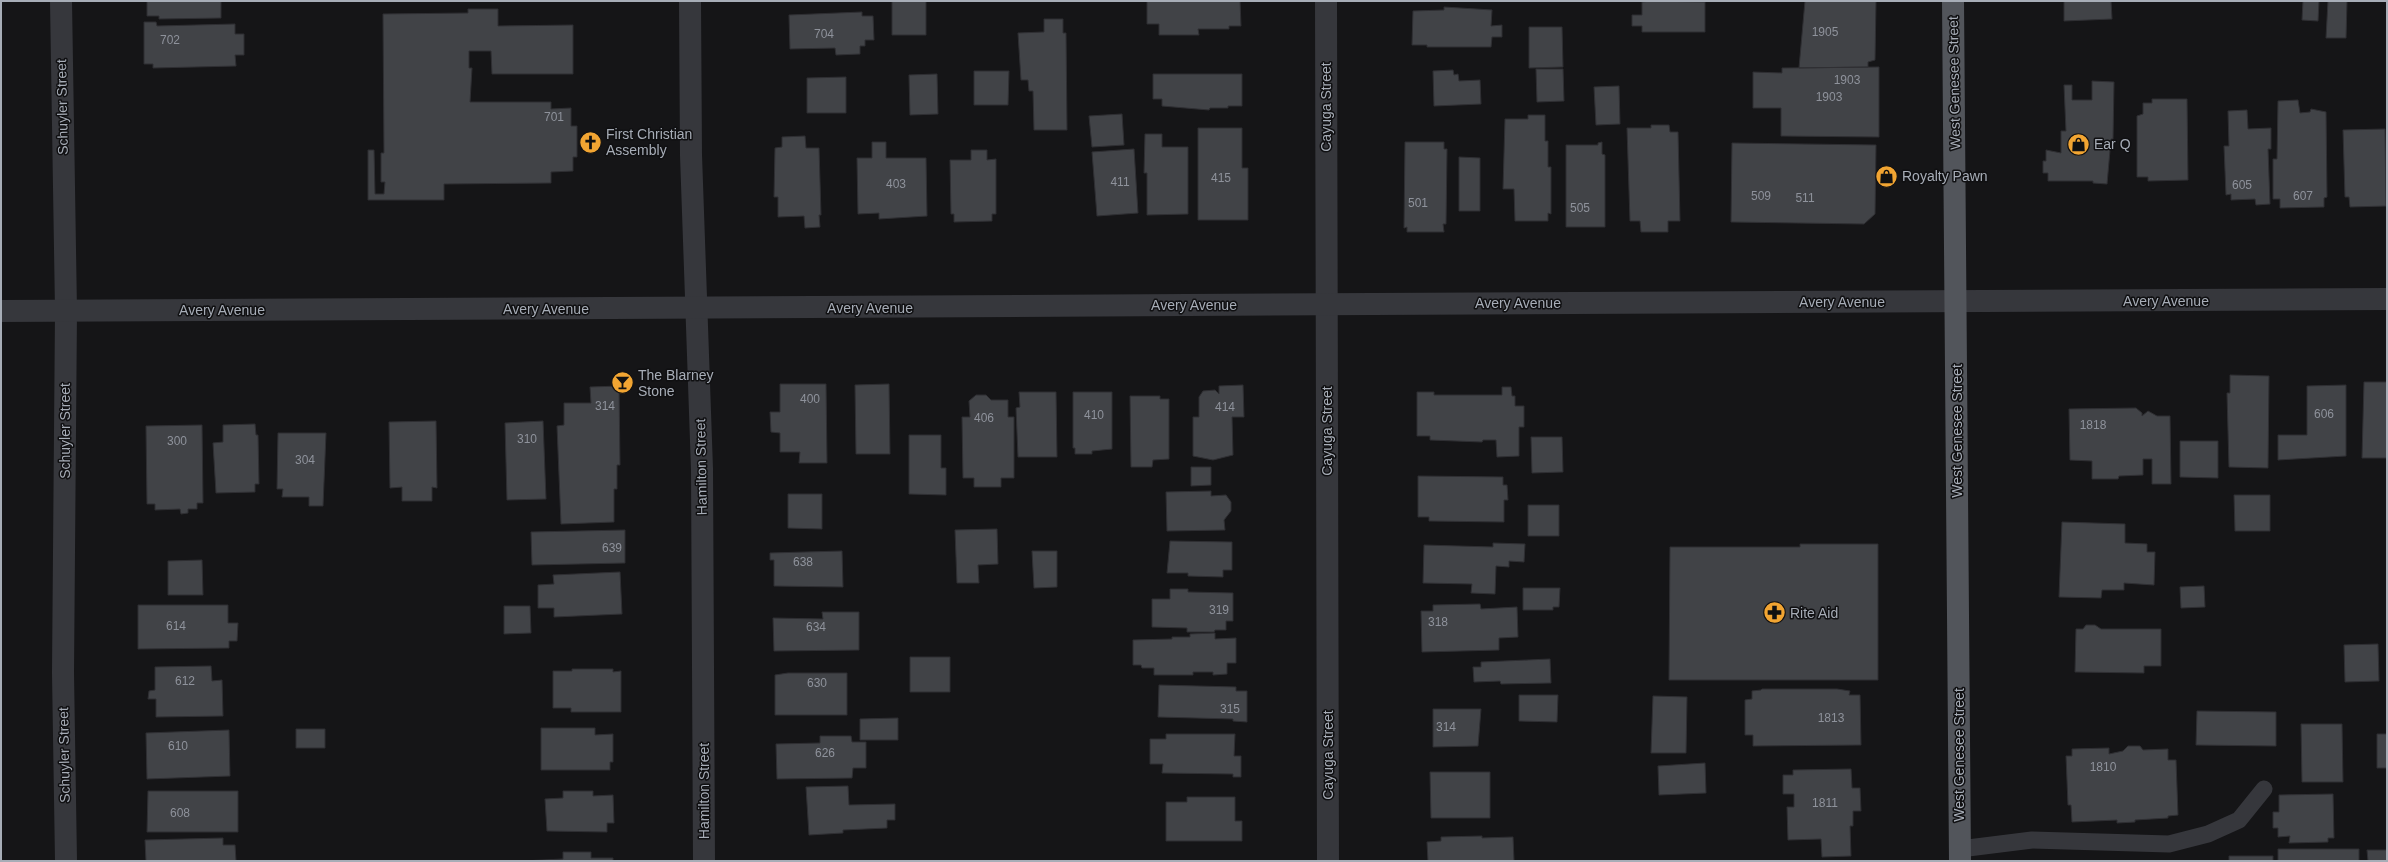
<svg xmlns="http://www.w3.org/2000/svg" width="2388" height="862" viewBox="0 0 2388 862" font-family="Helvetica,sans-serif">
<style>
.building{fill:#414347;stroke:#2f2f33}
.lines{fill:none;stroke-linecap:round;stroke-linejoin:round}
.service{stroke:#36373c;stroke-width:17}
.minor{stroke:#36373c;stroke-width:22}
.tertiary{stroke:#36373c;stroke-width:22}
.primary{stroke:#52555b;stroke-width:22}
.labels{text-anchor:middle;stroke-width:3;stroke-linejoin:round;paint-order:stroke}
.number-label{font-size:12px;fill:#8e929b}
.street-label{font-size:14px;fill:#a7adb7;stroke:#101012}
.poi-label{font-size:14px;fill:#a7adb7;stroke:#101012;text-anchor:start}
</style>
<rect width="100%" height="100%" fill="#151517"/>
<path class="building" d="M147,1H221V18L159,19V16H147Z
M892,1H926V35H892Z
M1147,1H1240L1241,26H1229V29H1198L1199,35H1159V24H1147Z
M1650,1L1705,2V32H1642V26H1632V15H1642V2Z
M1805,1H1876L1875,60L1868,62V67L1799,68Z
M2064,1H2111L2112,19L2064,21Z
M2303,1H2319L2318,21L2302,20Z
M2328,1H2347L2346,38H2326Z
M1444,7L1492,10L1491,26L1502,25V37H1492L1491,47H1427V45H1412L1413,11L1444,10Z
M468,9H498V26L573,25V74H492L491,51H469V68H472L470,102H551V109L571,108V126H577V157H573V171L551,172V183L444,184V200H368V150H374L375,194H384L385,182H381V153H384L383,14L468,13Z
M862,12V16H873L874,40H865V46H860V54L836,55L835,48L790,49L789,15Z
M1044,19H1063V33H1066L1067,130H1034L1033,91H1029L1028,80H1021L1018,33L1044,32Z
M144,22H156L157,26L235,24V34H244V55H235L236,66L153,68V64H144Z
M1529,27H1562L1563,67L1529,68Z
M1879,67V137L1781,136V108H1753V72L1782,73V68Z
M1536,69H1563L1564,101L1537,102Z
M1453,70L1454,75L1458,74L1459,81L1480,80L1481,104L1434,106L1433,71Z
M974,71H1009L1008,105H974Z
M937,74L938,114L910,115L909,75Z
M1153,74H1242V106H1228V108H1210L1209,110L1162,106V99H1153Z
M846,77V113H807V78Z
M2092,81L2114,82L2113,139H2111L2107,184L2093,183V181H2048V173H2043V161H2046V150L2061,153V131H2066L2064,85H2072V100H2092Z
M1619,86L1620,124L1596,125L1594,87Z
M2152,99H2187L2188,180L2148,181V177H2137V116L2143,114V103H2152Z
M2298,100L2300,113L2310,112L2311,109L2326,112L2327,197L2324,198V207L2280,208V199H2273V159H2277L2278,101Z
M2247,110L2248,129L2271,128V149H2268L2270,204L2256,205L2255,199L2231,200V194L2226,195L2224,146H2229L2228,111Z
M1122,114L1124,145L1092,147L1089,116Z
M1528,115H1545V141H1548V167H1551V214L1548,213V221H1515L1514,189H1503L1505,119H1528Z
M1651,125H1669L1670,132H1678L1680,221H1668V232H1641L1640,221H1630L1627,128H1651Z
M1198,128H1242V168H1248V220H1198Z
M2385,129L2386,206L2350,207L2349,197H2345L2343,130Z
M1145,134H1162V147H1188V214L1147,215V173H1144Z
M805,136L806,148H819L821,215H819L820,227L805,228L804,216L778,217V197H774L775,148L782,147V137Z
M872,142H886V158H926L927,216L879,219V213L858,214L857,158H872Z
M1405,142H1444V149H1447L1446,224H1443L1444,232H1407V227L1404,228Z
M1602,142V154L1605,155V227H1566V145H1598V143Z
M1732,143L1876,145L1875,214L1864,224L1731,222Z
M1134,149L1138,213L1097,216L1092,152Z
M971,150H987V160L996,159V214H992V221L954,222V214H951L950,160H971Z
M1459,157L1480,158V211H1459Z
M2230,375L2269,376L2268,468L2229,467L2227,393H2230Z
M2364,382H2387V458H2362Z
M780,384H826L827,463H799L800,452H780V433L771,432L770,412H780Z
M889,384L890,454H856L855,385Z
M1243,385L1244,417H1232L1233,455L1213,460L1193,456V417H1199V397L1203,391L1215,390L1219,394V386Z
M2346,385V456L2278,460V435H2307V386Z
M619,386L620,465H617V489H614V522L561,524L557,426L564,425V403H591L590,387Z
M1502,387H1511L1512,396H1515V406H1524V427H1519V456L1497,457L1496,440H1483L1482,442L1430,440V436H1417V392H1434V395H1502Z
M1019,392H1056L1057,457H1018L1016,408L1020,407Z
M1073,392H1112V449L1092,451V454H1075V448H1073Z
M976,395H986L991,400H1008V417H1014V478H1001V487H974V478H963L962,417H970L969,401Z
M1130,396H1160V399H1169V459L1153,460L1152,467H1131Z
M2136,408L2142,413V416L2148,411L2157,416H2170L2171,484H2152V459H2143V475L2119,476L2118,479H2092V461L2070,460L2069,409Z
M436,421L437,488L432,487V501H402V487L390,488L389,422Z
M543,421L546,499L507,500L505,423Z
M255,424L256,435H258L259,484H255V492L216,493L213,443L223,442V425Z
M202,425L203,503H197V509H188V513L181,514L180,509L155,510V504H147L146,426Z
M278,433H326L323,506H309V497H282L283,489H277Z
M909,435H941V468H946V495L909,494Z
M1531,437H1562L1563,472L1532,473Z
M2180,441H2218V478L2180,477Z
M1191,467H1211V485L1191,486Z
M1418,476L1503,477V485H1507L1508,500H1504V522L1429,521V517H1418Z
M1211,491V496L1226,495L1231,502V511L1224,520L1225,530L1167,531L1166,492Z
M788,494H822V529L788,528Z
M2234,495H2270V531H2235Z
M1528,505H1559V536H1528Z
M2062,522L2125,524V543L2147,544V552H2155L2154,585L2124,583V590H2102L2101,598L2059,597Z
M997,529L998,564L978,565L979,583H957L955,530Z
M625,530V563L532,565L531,532Z
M1170,541L1232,542V570H1223V577L1188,576V573H1167Z
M1493,543L1525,544L1524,562L1509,561V567L1496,566L1495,594L1471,593L1472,584L1423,583L1424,545L1493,547Z
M1800,544H1878V680H1669L1670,547H1800Z
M842,551L843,587L774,586V560H770V553Z
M1032,551H1057V587L1034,588Z
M202,560L203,595H168V561Z
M620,572L622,614L554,617V608H538V585L554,584L553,575Z
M2204,586L2205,607L2181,608L2180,587Z
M1523,588H1560L1559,607H1553V610H1523Z
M1170,589H1188V592L1233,593V621H1226V630H1215L1214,632H1187V628L1152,627V599H1170Z
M1480,604L1481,609L1517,607L1518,637L1499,638V650L1422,652L1421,611H1433V605Z
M138,605H228V623H238L237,641H229V648L138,649Z
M504,606H530L531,633L504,634Z
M822,612H859V650L774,651L773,618L823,619Z
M2086,625H2095L2101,629H2161V666H2144V673L2075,672L2076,629H2083Z
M1215,633V639L1236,638V663H1227V674L1213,675V672H1193V675H1154V668H1142L1141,665H1133V640L1172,639V637H1190V634Z
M2378,644L2379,681L2345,682L2344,645Z
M910,657H950V692H910Z
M1550,659L1551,683L1501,684L1500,681L1474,682L1473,667H1481V662Z
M211,666L212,681L222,680L223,716L156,717V699H148L149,691L155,690V667Z
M572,669H613V672L621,671V712H571V708H553V671H572Z
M788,673H847V715H775V675Z
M1159,685L1236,687V691H1247V722L1233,721V719L1158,717Z
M1762,689H1837L1850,691L1849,695H1860L1861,745L1753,746V735H1745V700L1752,699V691L1761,690Z
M1519,695H1558L1557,722L1519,721Z
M1653,696L1687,697L1686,753H1651Z
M1433,709H1481L1478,746L1433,747Z
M2197,711L2276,712V746L2196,745Z
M898,718V740H860V719Z
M2301,724H2342L2343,782H2302Z
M541,728H595V735L613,734V762H610V770H541Z
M296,729H325V748H296Z
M229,730L230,776L147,779L146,733Z
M1166,734H1235L1234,756H1241V777H1233V774L1162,773L1163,764H1150V739H1166Z
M2377,734H2387V768H2377Z
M820,736H851L852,742H866V768H853L852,778L777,779L776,744L820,743Z
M2128,746H2140L2143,750L2168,749V760H2176L2178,815L2168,816V818L2135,820V822L2117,823V820L2072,822L2071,805H2068L2066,756H2072V749L2109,748V754L2123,751Z
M1705,763L1706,793L1659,795L1658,766Z
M1851,769L1852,788H1860L1861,811H1853V826H1850L1851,856L1822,857L1821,839L1788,840L1787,807H1794V794H1783V775H1793V770Z
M1430,772H1490V818H1431Z
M848,786L849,805L895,804V820H887V828L843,830V833L809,835L806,787Z
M148,791H238V832H147Z
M563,791H593V796L613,795L614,823H607V832L547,831L545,799L563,798Z
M2333,794L2334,838H2328V842L2289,843L2290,836L2278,837V828H2273V812H2279V795Z
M1187,797H1235V821H1242V841H1166V802H1187Z
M1482,836V838L1513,837L1514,861H1428L1427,842L1441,841V837Z
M223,838V845H235L236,861H146L145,840Z
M2278,849H2359V861H2278Z
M2367,850H2387V861H2368Z
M563,852H591V858H613V861H522L563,859Z
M2229,856H2273V861H2229Z"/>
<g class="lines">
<path class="service" d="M1960,849L2032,840L2169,844L2208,834L2239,820L2264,789"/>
<path class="minor" d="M61,1L66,311L63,673L66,861
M690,1L691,155L702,469L704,861
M1326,1L1328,861"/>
<path class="tertiary" d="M1,311L2387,299"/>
<path class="primary" d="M1953,1L1960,861"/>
</g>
<defs>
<symbol id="church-disc" viewBox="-11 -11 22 22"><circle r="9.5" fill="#f2a532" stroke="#101012"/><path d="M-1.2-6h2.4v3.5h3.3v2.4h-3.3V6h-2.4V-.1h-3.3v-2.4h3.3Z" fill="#111"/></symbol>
<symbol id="shop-disc" viewBox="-11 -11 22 22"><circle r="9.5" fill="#f2a532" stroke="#101012"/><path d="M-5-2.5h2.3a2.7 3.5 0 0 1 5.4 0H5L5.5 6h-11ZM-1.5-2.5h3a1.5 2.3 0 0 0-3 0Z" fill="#111"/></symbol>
<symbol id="bar-disc" viewBox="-11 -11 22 22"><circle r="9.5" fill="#f2a532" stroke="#101012"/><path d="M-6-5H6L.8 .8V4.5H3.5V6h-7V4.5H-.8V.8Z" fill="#111"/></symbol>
<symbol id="pharmacy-disc" viewBox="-11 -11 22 22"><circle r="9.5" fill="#f2a532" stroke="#101012"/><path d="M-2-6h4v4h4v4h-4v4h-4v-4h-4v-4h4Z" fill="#111"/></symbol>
</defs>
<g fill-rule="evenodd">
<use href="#church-disc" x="578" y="130" width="25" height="25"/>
<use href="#shop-disc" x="2066" y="132" width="25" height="25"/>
<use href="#shop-disc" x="1874" y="164" width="25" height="25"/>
<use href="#bar-disc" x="610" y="370" width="25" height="25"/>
<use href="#pharmacy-disc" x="1762" y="600" width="25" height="25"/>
</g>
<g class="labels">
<g class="number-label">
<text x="1825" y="36">1905</text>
<text x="824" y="38">704</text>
<text x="170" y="44">702</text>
<text x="1847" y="84">1903</text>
<text x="1829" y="101">1903</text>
<text x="554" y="121">701</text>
<text x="1221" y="182">415</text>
<text x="1120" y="186">411</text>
<text x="896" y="188">403</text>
<text x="2242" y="189">605</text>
<text x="1761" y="200">509</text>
<text x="2303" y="200">607</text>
<text x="1805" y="202">511</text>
<text x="1418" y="207">501</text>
<text x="1580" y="212">505</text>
<text x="810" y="403">400</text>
<text x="605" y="410">314</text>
<text x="1225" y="411">414</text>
<text x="2324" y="418">606</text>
<text x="1094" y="419">410</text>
<text x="984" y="422">406</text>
<text x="2093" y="429">1818</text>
<text x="527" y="443">310</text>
<text x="177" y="445">300</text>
<text x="305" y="464">304</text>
<text x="612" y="552">639</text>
<text x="803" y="566">638</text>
<text x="1219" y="614">319</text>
<text x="1438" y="626">318</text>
<text x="176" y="630">614</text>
<text x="816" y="631">634</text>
<text x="185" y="685">612</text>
<text x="817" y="687">630</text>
<text x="1230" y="713">315</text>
<text x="1831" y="722">1813</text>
<text x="1446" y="731">314</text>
<text x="178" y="750">610</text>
<text x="825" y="757">626</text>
<text x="2103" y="771">1810</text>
<text x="1825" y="807">1811</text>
<text x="180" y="817">608</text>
</g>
<g class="street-label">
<text transform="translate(1954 83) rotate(-91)" y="5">West Genesee Street</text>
<text transform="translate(62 107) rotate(-91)" y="5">Schuyler Street</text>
<text transform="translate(1326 107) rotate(-90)" y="5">Cayuga Street</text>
<text x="2166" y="306">Avery Avenue</text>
<text x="1842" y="307">Avery Avenue</text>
<text x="1518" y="308">Avery Avenue</text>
<text x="1194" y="310">Avery Avenue</text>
<text x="870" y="313">Avery Avenue</text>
<text x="546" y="314">Avery Avenue</text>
<text x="222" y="315">Avery Avenue</text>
<text transform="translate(65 431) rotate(-90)" y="5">Schuyler Street</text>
<text transform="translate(1327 431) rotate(-90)" y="5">Cayuga Street</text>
<text transform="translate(1957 431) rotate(-90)" y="5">West Genesee Street</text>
<text transform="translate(701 467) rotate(-91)" y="5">Hamilton Street</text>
<text transform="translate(64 755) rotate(-91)" y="5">Schuyler Street</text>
<text transform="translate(1328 755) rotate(-90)" y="5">Cayuga Street</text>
<text transform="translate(1959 755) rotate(-90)" y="5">West Genesee Street</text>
<text transform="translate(704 791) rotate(-90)" y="5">Hamilton Street</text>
</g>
<g class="poi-label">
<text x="606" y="139">First Christian<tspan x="606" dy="16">Assembly</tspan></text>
<text x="2094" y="149">Ear Q</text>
<text x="1902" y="181">Royalty Pawn</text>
<text x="638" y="380">The Blarney<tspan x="638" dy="16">Stone</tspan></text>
<text x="1790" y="618">Rite Aid</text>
</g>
</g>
<rect width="2388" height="862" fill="none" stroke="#a7adb7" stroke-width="4"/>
</svg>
